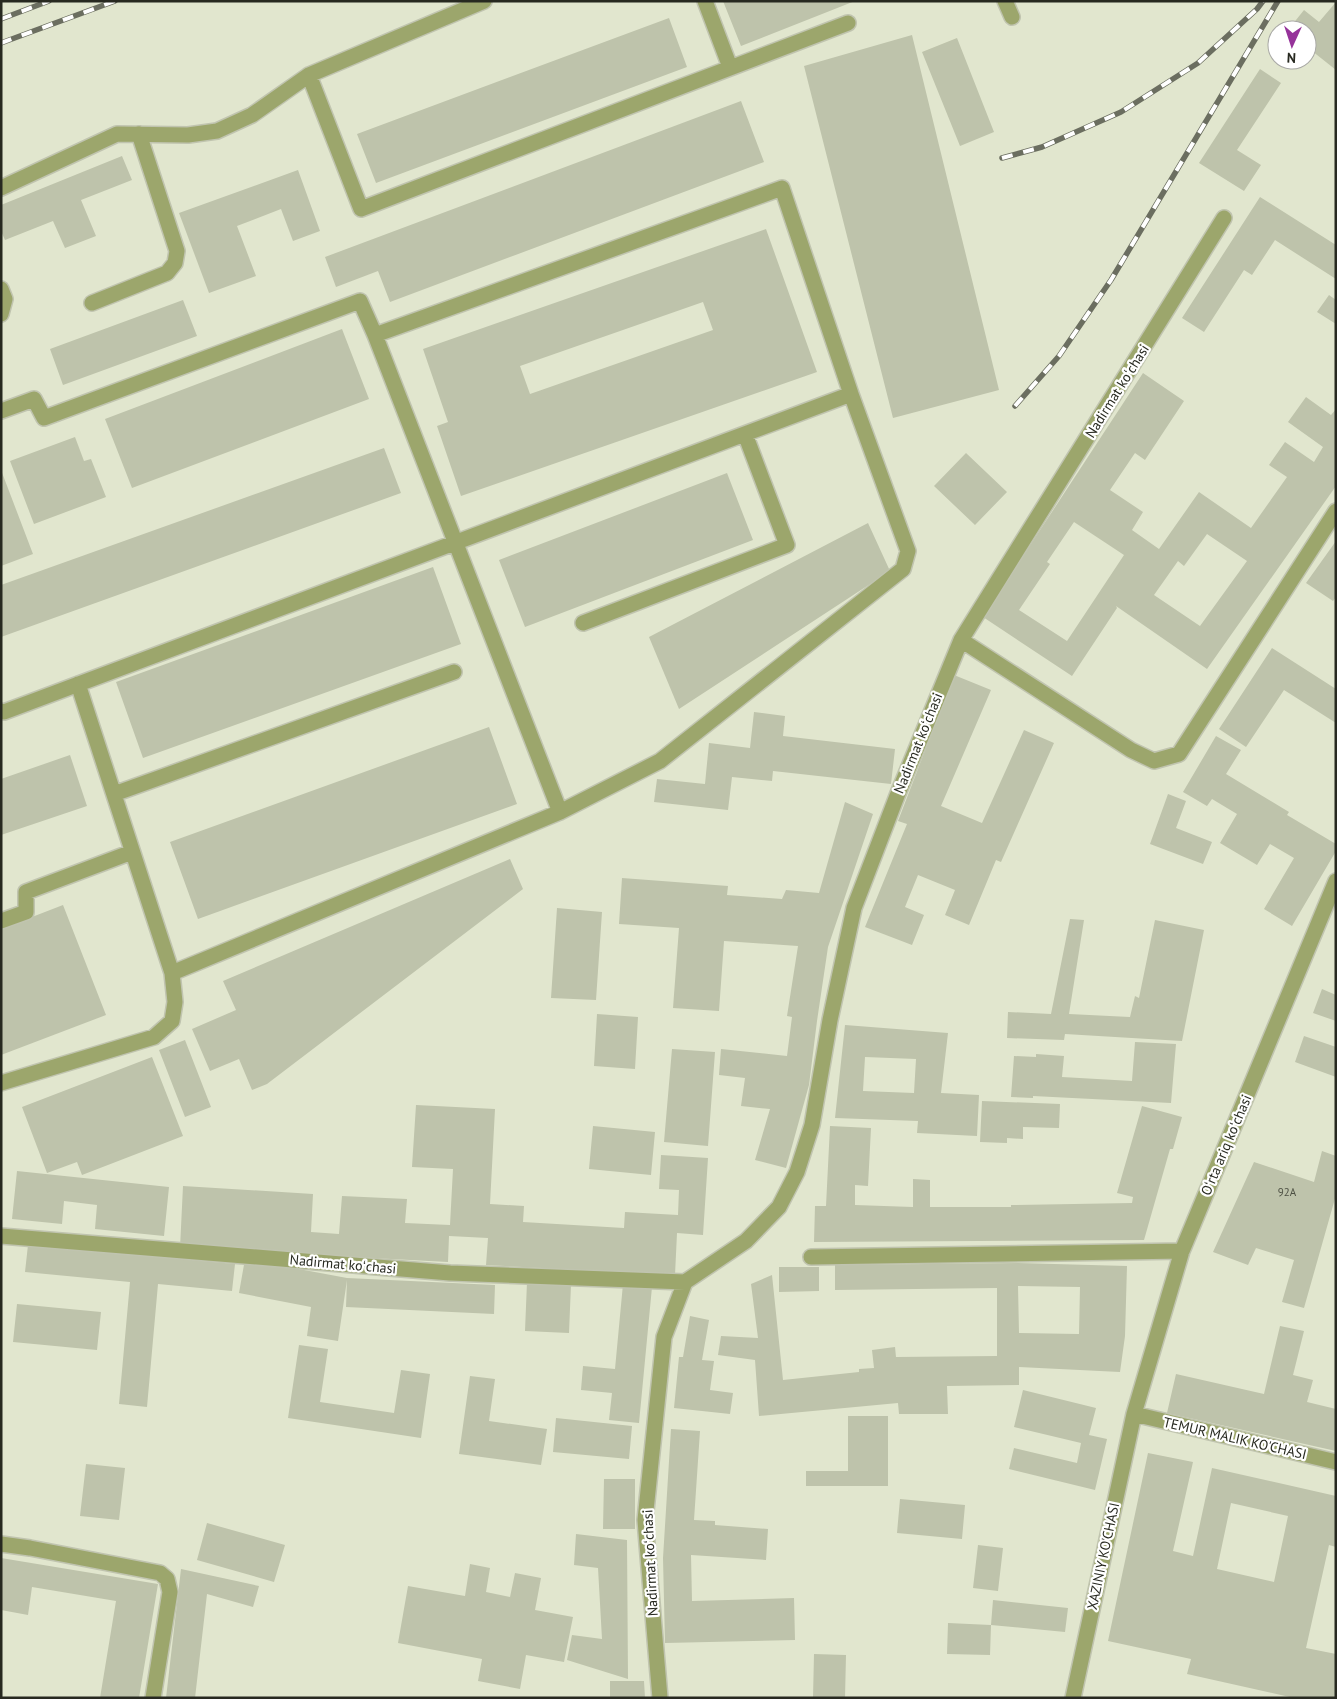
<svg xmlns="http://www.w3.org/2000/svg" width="1337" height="1699" viewBox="0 0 1337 1699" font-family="'PT Sans',sans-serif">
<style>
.building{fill:#bec3ab;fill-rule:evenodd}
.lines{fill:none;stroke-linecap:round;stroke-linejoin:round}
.minor-casing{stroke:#c0c4af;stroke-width:18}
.minor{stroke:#9ca66c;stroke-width:15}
.rail-casing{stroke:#6b6e60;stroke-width:5.5}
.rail{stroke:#fff;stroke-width:4;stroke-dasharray:11;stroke-linecap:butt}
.labels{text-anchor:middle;stroke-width:4.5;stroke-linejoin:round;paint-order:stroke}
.number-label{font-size:11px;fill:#4d5043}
.street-label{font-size:14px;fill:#272920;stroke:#fff}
</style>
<rect width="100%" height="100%" fill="#e1e6ce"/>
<path class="building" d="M723,1H855L741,46Z
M1336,2V70L1307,47V30H1288L1304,10L1319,22Z
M669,18L687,67L376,183L357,134Z
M912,35L999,390L893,418L804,66Z
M957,38L994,132L960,146L922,52Z
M1260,69L1281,83L1237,150L1261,165L1244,191L1199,163Z
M741,101L764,162L390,302L378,271L336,287L325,257Z
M122,156L132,180L81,200L96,236L65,248L53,221L5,240L1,231V205Z
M298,170L320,231L293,241L281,209L237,226L256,276L209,293L179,213Z
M1260,197L1336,245V279L1275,240L1252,275L1244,270L1204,332L1182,318Z
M766,229L817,372L461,496L437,426L448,422L423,349ZM703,302L713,330L530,394L520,366Z
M1329,295L1336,300V324L1317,312Z
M183,300L197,336L63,385L50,349Z
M342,329L369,399L132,488L105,419Z
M1143,373L1184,401L1145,460L1135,453L1110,490L1143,512L1132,530L1159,549L1199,492L1251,528L1287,477L1269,465L1285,442L1314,462L1323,447L1288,422L1306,397L1331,415L1336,409V486L1207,669L1116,606L1117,608L1072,676L983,617ZM1074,522L1124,555L1067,641L1019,610L1050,564L1047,562ZM1207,534L1247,561L1200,626L1154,595L1178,561L1184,566Z
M75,437L84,461L91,459L106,497L34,524L10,461Z
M384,448L401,493L1,637V585Z
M966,453L1007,492L975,525L934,486Z
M1,470L33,554L1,566Z
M727,473L753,540L525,627L499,560Z
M868,523L890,571L679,709L649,637Z
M1336,541V597L1333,601L1306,583Z
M433,567L461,644L143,758L116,682Z
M1272,648L1336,689V723L1284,690L1246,747L1219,729Z
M954,675L991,690L941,806L982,823L1024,730L1054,743L1001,862L996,860L969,925L945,915L955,890L918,875L905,907L924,915L912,945L865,927L907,824L898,821Z
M754,712L785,716L783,736L895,749L891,784L773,771L772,781L732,777L728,810L654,802L657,779L705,784L709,743L750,748Z
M489,727L517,804L198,919L170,842Z
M1216,736L1241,750L1226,774L1289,812L1287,815L1336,844V851L1292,926L1264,909L1294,858L1270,844L1257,865L1220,843L1237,814L1212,799L1207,806L1183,792Z
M70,755L87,806L1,835V779Z
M1168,794L1186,801L1176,828L1212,842L1203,864L1150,844Z
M845,802L873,814L828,947L817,1021L809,1085L786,1168L755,1160L770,1109L741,1106L745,1078L719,1075L721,1049L787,1056L792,1017L787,1016L798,946L724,941L719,1011L673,1008L679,928L619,924L622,878L728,886L727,895L782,899L786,890L819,893Z
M510,859L523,889L267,1084L252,1090L239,1059L210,1071L192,1029L236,1010L223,981Z
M63,905L106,1015L1,1055V929Z
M557,908L602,912L596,1000L551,998Z
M1070,919L1084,920L1069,1014L1130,1017L1135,996L1139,998L1155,920L1204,930L1182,1041L1065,1034L1064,1040L1007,1038L1008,1012L1051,1014Z
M1322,989L1336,995V1021L1313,1013Z
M597,1014L638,1017L635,1069L594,1066Z
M845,1025L948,1033L941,1093L979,1095L977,1136L917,1133L918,1121L835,1118ZM865,1057L916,1059L914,1093L863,1091Z
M1304,1036L1336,1047V1077L1295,1062Z
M185,1040L211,1107L185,1117L159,1050Z
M1135,1042L1176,1044L1171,1103L1033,1096V1098L1011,1097L1014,1056L1036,1057V1054L1064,1056L1062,1077L1132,1081Z
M672,1049L715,1052L708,1146L664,1142Z
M152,1057L183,1136L82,1175L77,1162L47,1173L22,1107Z
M982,1101L1060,1104L1059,1128L1023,1127V1139L1007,1138V1143L980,1142Z
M416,1105L495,1109L490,1204L524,1206L523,1222L624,1228L625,1212L678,1215L679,1190L659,1189L661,1155L708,1158L703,1235L677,1233L675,1275L486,1265L488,1238L449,1236L448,1262L180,1248L183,1186L313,1194L311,1232L339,1234L342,1196L407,1199L405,1223L450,1225L453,1169L412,1167Z
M1142,1106L1182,1117L1173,1149H1170L1144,1240L814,1242L815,1206H826L830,1126L871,1128L868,1186L855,1185V1205L913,1207V1179L930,1180V1207H1011V1205L1132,1203L1133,1197L1117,1193Z
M593,1126L655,1132L651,1175L589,1169Z
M1322,1151L1336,1156V1195L1304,1308L1282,1302L1294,1260L1256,1248L1248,1265L1213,1252L1254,1162L1314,1182Z
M17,1171L169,1187L164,1236L95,1229L97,1205L64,1201L62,1224L12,1219Z
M28,1245L235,1264L232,1291L158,1284L147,1407L119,1404L130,1282L25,1272Z
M245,1259L347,1278L495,1285L494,1314L346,1307L347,1280L338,1341L307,1336L311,1307L239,1293Z
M1018,1263L1127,1266L1125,1336L1120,1372L1019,1367V1385L947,1386L948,1414H899L898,1403L759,1416L755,1360L718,1355L721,1336L758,1338L751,1284L772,1275L783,1380L859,1372V1369L874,1368L872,1350L895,1347L896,1357L997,1356V1288L835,1290V1265ZM1018,1286L1080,1287L1079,1334L1019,1333Z
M779,1267H819V1291L779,1292Z
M527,1282L571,1284L569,1333L525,1331Z
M623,1284L652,1287L639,1423L609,1420L612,1393L581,1390L583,1366L615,1369Z
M17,1304L101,1312L97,1350L13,1342Z
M690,1316L709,1320L702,1360L714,1361L710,1390L733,1393L730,1414L674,1408L679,1357H683Z
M1280,1326L1304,1331L1293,1375L1313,1380L1307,1402L1336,1409V1451L1167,1413L1176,1374L1264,1394Z
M299,1345L328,1349L320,1402L394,1413L401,1370L430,1374L421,1438L288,1418Z
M470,1376L495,1379L489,1421L547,1429L541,1465L459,1454Z
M1023,1390L1096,1408L1089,1435L1107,1439L1095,1490L1009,1469L1014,1448L1077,1463L1081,1443L1014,1427Z
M848,1416H888V1486H806V1471H848Z
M556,1418L632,1426L629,1459L553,1452Z
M671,1429L700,1431L694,1520L715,1521V1525L768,1529L766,1560L691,1555L692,1601L794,1598L795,1640L665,1643L663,1558Z
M1148,1453L1193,1462L1173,1551L1193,1556L1212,1468L1336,1496V1547L1329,1545L1306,1648L1336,1654V1698H1294L1187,1674L1191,1659L1108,1641ZM1231,1503L1288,1516L1274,1582L1217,1569Z
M86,1464L125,1468L119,1520L80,1516Z
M604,1479H635V1529H603Z
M900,1499L965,1505L962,1539L897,1533Z
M207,1523L285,1545L274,1582L197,1560Z
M576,1534L627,1540L628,1679L567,1660L572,1635L602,1639L598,1568L574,1565Z
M978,1545L1003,1548L998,1591L973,1588Z
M1,1558L158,1584L139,1698H100L116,1601L32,1587L28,1615L1,1610Z
M470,1564L490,1568L486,1592L510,1597L515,1573L541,1578L535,1610L573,1617L564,1662L526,1655L520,1689L478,1681L482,1659L398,1643L408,1586L465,1596Z
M181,1569L259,1586L253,1607L207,1594L195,1698H166Z
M993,1600L1068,1608L1065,1632L991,1625Z
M948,1623L991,1625L990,1655L947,1654Z
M814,1654L846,1655L845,1698H813Z
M610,1681H644L645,1698H610Z"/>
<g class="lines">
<defs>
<path id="minor" d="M705,1L730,67
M1005,1L1012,17
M309,75L361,209L848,23
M1,188L117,134L188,135L217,131L252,115L309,75L484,1
M1,289L5,299L1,314
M92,303L167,273L175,263L177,251L139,134
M375,335L560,812
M1,411L34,399L44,418L360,301L375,335L782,188L851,394L908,551L903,569L660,761L560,812L172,973
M583,623L787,545L745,434
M961,640L1131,750L1154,761L1179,754L1336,511
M1,711L4,712L851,394
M114,794L454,672
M1,921L26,912V892L132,852
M1,1083L154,1037L172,1021L175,1002L172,973L78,684
M1,1236L450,1273L685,1282
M811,1257L1182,1251
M1134,1414L1336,1462
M1,1544L30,1548L160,1573L167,1579L170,1592L153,1698
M660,1698L645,1520L664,1337L685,1282L746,1241L779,1207L797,1172L812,1125L830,1020L854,908L897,796L961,640L1224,218
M1073,1698L1134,1414L1182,1251L1336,881"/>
</defs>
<use href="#minor" class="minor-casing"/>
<use href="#minor" class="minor"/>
<defs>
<path id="rail" d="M1,19L49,1
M1,43L115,1
M1002,158L1042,147L1121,112L1198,63L1257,9L1263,1
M1015,406L1059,356L1111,280L1278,1"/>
</defs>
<use href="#rail" class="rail-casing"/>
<use href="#rail" class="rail"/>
</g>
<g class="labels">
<g class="number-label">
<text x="1287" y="1196">92А</text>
</g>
<g class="street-label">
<text transform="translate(1117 391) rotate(-58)" y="5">Nadirmat koʻchasi</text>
<text transform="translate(918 743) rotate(-68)" y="5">Nadirmat koʻchasi</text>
<text transform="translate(1226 1145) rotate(-67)" y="5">Oʻrta ariq koʻchasi</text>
<text transform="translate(343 1264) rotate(5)" y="5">Nadirmat koʻchasi</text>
<text transform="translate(1235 1438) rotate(13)" y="5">TEMUR MALIK KO'CHASI</text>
<text transform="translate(1103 1556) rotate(-78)" y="5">XAZINIY KO'CHASI</text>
<text transform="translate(650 1563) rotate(-93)" y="5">Nadirmat koʻchasi</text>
</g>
</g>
<rect width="1337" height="1699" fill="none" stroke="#272920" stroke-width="5"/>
<g transform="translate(1292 45) rotate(183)"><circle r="24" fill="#ffffff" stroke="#a9a9a6"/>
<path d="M0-4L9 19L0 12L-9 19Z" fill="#96339a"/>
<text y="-8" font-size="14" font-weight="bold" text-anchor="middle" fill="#272920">N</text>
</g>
</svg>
